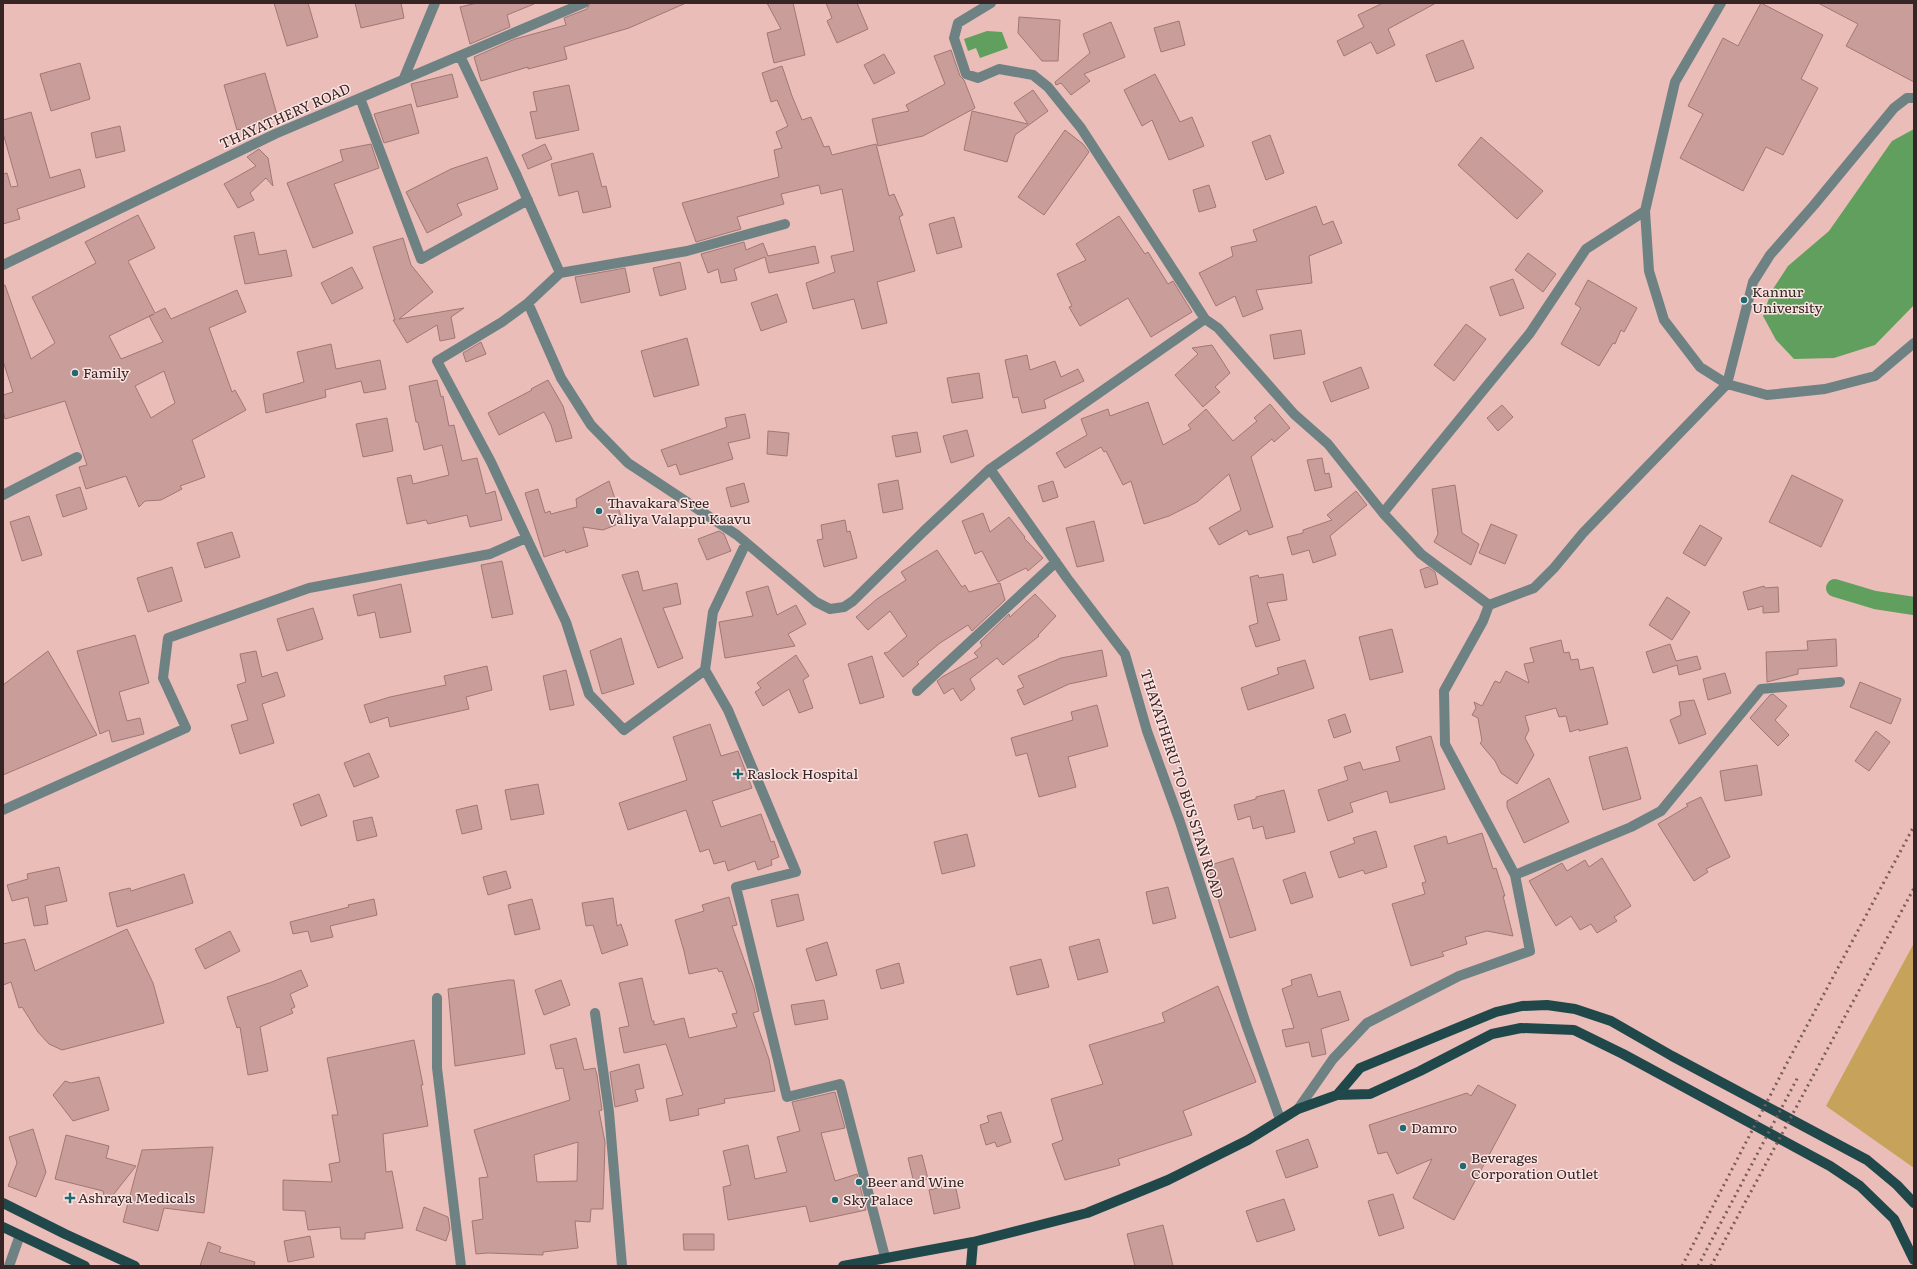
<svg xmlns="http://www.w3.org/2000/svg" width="1917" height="1269" viewBox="0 0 1917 1269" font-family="Literata,serif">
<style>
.green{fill:#c6a25b}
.water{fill:#609f5e}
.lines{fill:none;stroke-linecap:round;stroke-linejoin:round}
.canal{stroke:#609f5e;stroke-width:18}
.building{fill:#c99d9a;stroke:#a17774;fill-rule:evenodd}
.minor{stroke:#6e8284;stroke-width:10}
.major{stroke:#20484b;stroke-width:10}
.rail{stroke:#7a5e5c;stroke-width:3;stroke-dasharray:2 4;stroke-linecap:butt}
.poi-dot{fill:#1f6b71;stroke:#fbe4e2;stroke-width:1.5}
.labels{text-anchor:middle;stroke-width:3;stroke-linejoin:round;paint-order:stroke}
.street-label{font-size:14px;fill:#362524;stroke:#fbe4e2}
.poi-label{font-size:14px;fill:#362524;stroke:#fbe4e2;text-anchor:start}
</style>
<rect width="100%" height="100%" fill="#eabdb9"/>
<path class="green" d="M1914,943V1168L1826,1106Z"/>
<path class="water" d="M987,31L1002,32L1008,48L980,58L976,48L968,51L964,39Z
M1914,129V305L1875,345L1834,358L1794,359L1776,340L1763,316L1771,292L1788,266L1829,231L1892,141Z"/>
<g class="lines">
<path class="canal" d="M1835,588L1875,600L1914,606"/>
</g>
<path class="building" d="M274,3H308L318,37L287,46Z
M355,3H401L404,18L361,28Z
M477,3H534V4L507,15L510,27L470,44L460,7Z
M590,3H686L629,28L564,47L567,59L528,69V67L481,81L474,57L515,39L566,25L564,18L587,9Z
M767,3H793L805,55L774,63L767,33L781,29Z
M826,3H857L868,29L837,43L827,21L832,18Z
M1383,3H1436L1388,29L1395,45L1377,54L1371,42L1344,56L1337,41L1364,27L1358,15Z
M1761,3L1823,35L1801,79L1818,88L1783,155L1766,147L1743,191L1680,158L1703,114L1688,106L1723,38L1738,46Z
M1818,3H1914V82L1846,46L1858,24Z
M1019,17L1060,20L1058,61H1042L1018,33Z
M1179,21L1185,45L1161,52L1154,28Z
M1111,22L1125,57L1084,74L1090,81L1071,95L1061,83L1056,85L1055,82L1090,53L1083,34Z
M1463,40L1474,68L1436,82L1426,55Z
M951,50L960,76L964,80L975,108L923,136L878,146L872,119L909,111L906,105L945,84L934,56Z
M884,54L895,73L874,84L864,65Z
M80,63L90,99L51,111L40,74Z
M782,66L792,96L802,120L811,117L824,147L829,146L832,155L876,144L889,196L894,194L903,215L899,217L915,271L877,282L887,323L862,329L854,299L813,309L806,283L835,272L831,256L854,251L842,189L821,194L819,185L781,194L784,204L737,217L741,229L696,242L682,203L779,177L774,150L782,148L776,132L788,126L777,100L771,102L762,73Z
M265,73L278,118L237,130L224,85Z
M452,74L458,97L417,107L411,84Z
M1155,74L1180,122L1192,117L1204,146L1169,160L1152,120L1142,126L1124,90Z
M569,85L579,130L536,139L530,112L537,111L533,92Z
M1033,90L1048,111L1015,135L1007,162L964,150L972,111L1028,124L1014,103Z
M411,104L419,133L384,143L374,114Z
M31,112L50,178L80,169L85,187L17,209L20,219L3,224V174L7,173L11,187L18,186L3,133V120Z
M120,126L125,151L96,158L91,133Z
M1065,130L1083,144L1089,152L1044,215L1018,197Z
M1270,135L1284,173L1266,180L1252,142Z
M1481,137L1543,191L1517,219L1458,165Z
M371,144L379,168L334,184L353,233L313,248L287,183L343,161L340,150Z
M545,144L552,159L528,169L522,155Z
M259,149L268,158L273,186L266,178L250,193L254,200L238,208L224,184L256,166L247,157Z
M593,153L602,187L606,186L611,207L583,213L578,191L559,196L551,164Z
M487,157L498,189L457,204L462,215L427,233L406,192L451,169Z
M1209,185L1216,207L1199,212L1193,190Z
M1316,206L1323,225L1333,221L1342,243L1309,256L1312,283L1256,290L1263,309L1243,317L1235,296L1216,306L1199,273L1233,256L1231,247L1257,241L1253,230Z
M138,215L155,248L128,261L155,313L165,308L171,319L237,290L246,312L209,328L232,392L235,390L246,410L192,440L205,477L180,486L182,489L161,500L145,501L139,507L126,476L86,489L79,467L87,465L65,401L5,419L3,411V395L13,392L3,361V285H5L31,359L55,343L32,297L96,263L85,242ZM154,314L149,316L163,342L121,359L109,336ZM164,371L175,403L151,418L135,386Z
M1119,216L1145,254L1148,252L1168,284L1173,281L1192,312L1151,337L1128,298L1080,326L1069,307L1072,306L1057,274L1086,260L1076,244Z
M954,217L962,247L937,254L929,224Z
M254,232L259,255L286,250L292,276L245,284L234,236Z
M403,238L411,265L433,292L399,319L464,308L451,317L455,338L440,341L437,325L407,343L393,320H395L373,247Z
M744,242L746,250L763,243L768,256L815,246L819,263L769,273L765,257L734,269L737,280L721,283L718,269L708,273L701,254Z
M1528,253L1556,274L1543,292L1515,270Z
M680,262L686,289L660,296L653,268Z
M352,267L363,288L332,304L321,283Z
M625,268L630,292L581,303L575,277Z
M1513,279L1524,308L1500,316L1490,287Z
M1588,280L1637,308L1624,332L1621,330L1615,344L1613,343L1599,366L1561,344L1581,308L1575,304Z
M777,294L787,322L761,331L751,303Z
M1466,324L1486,339L1454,381L1434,365Z
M1301,330L1305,354L1274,359L1270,335Z
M687,338L699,385L654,397L641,351Z
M481,342L486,354L466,362L463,353Z
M331,344L336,369L380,360L386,389L364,393L361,381L325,390L326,397L266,413L263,394L304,382L297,352Z
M1212,345L1230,373L1215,387L1220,392L1203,407L1175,375L1198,354L1192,348Z
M1027,355L1030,370L1055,361L1061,377L1078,369L1084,381L1044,400L1046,408L1022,413L1018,397L1013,398L1005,360Z
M1361,367L1369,388L1331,402L1323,382Z
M979,373L983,398L952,403L947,378Z
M437,380L441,397L443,396L449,426L454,425L462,461L477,458L486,494L495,491L502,520L470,527L467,515L428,524L426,520L407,524L397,478L411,475L413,484L449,475L442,445L424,450L418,422H416L409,386Z
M548,380L563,406L572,438L556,442L551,425L544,412L499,435L488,413L532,390L531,389Z
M1148,402L1163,445L1191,429L1188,425L1206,409L1233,441L1257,421L1254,418L1270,404L1290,428L1274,442L1272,439L1251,457L1273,527L1249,535L1247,530L1219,545L1209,528L1241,510L1229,474L1197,502L1169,516L1144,524L1131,481L1123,485L1106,451L1104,452L1101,447L1065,468L1056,453L1087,435L1081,419L1108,409L1110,416Z
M1502,405L1513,417L1498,431L1487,418Z
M745,414L750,438L728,443L733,459L680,475L676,464L668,467L661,450L727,427L725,418Z
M387,418L393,451L363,457L356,424Z
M967,430L974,456L951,463L943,436Z
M768,431L789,433L787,456L767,454Z
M917,432L921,452L896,457L892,436Z
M1322,458L1325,474L1329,473L1332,487L1315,491L1307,460Z
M1792,475L1843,500L1821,547L1769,522Z
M898,480L903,509L883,513L878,484Z
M609,481L623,522L603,530L583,527L588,546L566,553L565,550L544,557L525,493L538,489L545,513L550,511L551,514L577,507L576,499Z
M1053,481L1058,497L1043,502L1038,486Z
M744,483L749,502L731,507L726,488Z
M1455,485L1462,533L1479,544L1471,565L1434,542L1438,534L1432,489Z
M80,487L87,509L63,517L56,495Z
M1356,491L1367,505L1330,536L1336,555L1313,563L1309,550L1292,555L1287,537L1303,533V530L1332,520L1327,515Z
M983,513L990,532L1009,517L1025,537L1024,538L1043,558L1028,571L1026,568L998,582L982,551L975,554L962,521Z
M29,516L42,555L22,561L10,522Z
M845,520L847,532L850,531L857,558L824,567L817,540L823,539L821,525Z
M1094,521L1104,561L1077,567L1066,528Z
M1491,524L1517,535L1505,564L1479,553Z
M1700,525L1722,538L1705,566L1683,553Z
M719,531L724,534L731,551L707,560L698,539Z
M232,532L240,557L205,568L197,543Z
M937,550L962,587L965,585L969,592L1000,583L1005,600L972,631L968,625L940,643L917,662L919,664L903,677L884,653L888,652L907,636L890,611L868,630L856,617L877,599L906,580L901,572Z
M502,561L513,614L492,618L481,565Z
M172,567L182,601L148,612L137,578Z
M1428,567L1435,572L1438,584L1425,588L1420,570Z
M638,571L643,591L677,583L681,604L663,608L683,658L658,668L622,575Z
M1283,574L1287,600L1267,603L1280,640L1256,647L1249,626L1258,623L1250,577L1258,575L1259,578Z
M401,584L411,632L380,638L375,612L358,616L353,595Z
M768,586L777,615L796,605L806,624L788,634L795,646L725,658L719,622L753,616L746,592Z
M1764,586L1765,588L1778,587L1779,612L1763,613V606L1748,610L1743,592Z
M1035,594L1056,616L1038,635L1039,636L1003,665L997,658L970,679L975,689L961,701L953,688L944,694L937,681L942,677L978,657L974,653L982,646L980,642L1009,614L1010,617Z
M1667,597L1690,612L1672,640L1649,625Z
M313,608L323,639L287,651L277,619Z
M1392,629L1403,672L1370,680L1359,637Z
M135,635L149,683L119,692L127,721L140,718L144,734L112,742L109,730L100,734L77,651Z
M621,638L634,684L602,694L590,651Z
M1836,639L1837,666L1798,669V674L1767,682L1766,652L1808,650L1807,641Z
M1561,640L1564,653L1569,652L1571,660L1578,659L1580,670L1593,667L1608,724L1579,731V729L1570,732L1566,716L1559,717L1556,708L1525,716L1529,730L1525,738L1534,755L1517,784L1501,773L1495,761L1480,743L1482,741L1478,718L1472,715L1476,708L1474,702L1482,706L1495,681L1500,683L1506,671L1529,683L1524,664L1534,662L1530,648Z
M1670,644L1676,661L1697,656L1701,669L1679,675L1677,665L1653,673L1646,652Z
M1102,650L1107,676L1069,684L1024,705L1017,690L1024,687L1018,676L1061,658Z
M48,651L97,735L3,775V685Z
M256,651L262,677L277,672L285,696L262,704L274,743L240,754L231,725L248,720L237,685L246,682L240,654Z
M796,655L809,676L803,680L813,708L799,713L789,689L763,706L755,692L761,688L757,683Z
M872,656L884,697L860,704L848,664Z
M1305,660L1314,688L1248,710L1241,688L1279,674L1277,668Z
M487,666L492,690L466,697L469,709L390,727L388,717L370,723L364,705L390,697L446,685L444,676Z
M566,670L574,705L550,710L543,676Z
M1725,673L1731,693L1708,700L1703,679Z
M1860,682L1901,699L1891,724L1850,707Z
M1773,694L1787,706L1775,720L1789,735L1778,746L1750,718L1770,695Z
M1694,700L1706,734L1679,744L1670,720L1681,715L1679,702Z
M1097,705L1108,746L1068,757L1076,787L1039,797L1027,753L1016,756L1011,738L1073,720L1071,712Z
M1345,714L1351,732L1334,738L1328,720Z
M710,724L721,756L738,751L752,788L712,801L721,827L761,814L771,842L774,841L779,857L771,860L772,865L758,870L755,861L728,871L725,861L714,864L709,849L700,852L686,810L628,830L619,803L687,780L673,737Z
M1876,731L1890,742L1869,771L1855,761Z
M1431,736L1445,789L1390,803L1387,791L1350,803L1353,812L1328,821L1318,790L1348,780L1344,767L1360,762L1363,770L1400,761L1396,747Z
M1627,747L1641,799L1603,810L1589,757Z
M369,753L379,777L354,787L344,763Z
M1757,765L1762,795L1725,801L1720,771Z
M1549,778L1569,822L1524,843L1507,807V801Z
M538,784L544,814L511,820L505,790Z
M1284,790L1295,832L1266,839L1263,826L1253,829L1250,816L1238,820L1234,805L1256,799V797Z
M319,794L327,816L301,826L293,804Z
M1701,797L1730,857L1706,869L1708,872L1694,881L1658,824L1688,806L1686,804Z
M477,805L482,829L462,834L456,810Z
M372,817L377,836L357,841L353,821Z
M1376,831L1387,867L1365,874L1363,870L1339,878L1330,852L1355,843L1353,838Z
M1482,833L1493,869L1496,868L1505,896H1503L1513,936L1487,931L1465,937L1467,944L1442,952L1444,956L1411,966L1392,904L1425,894L1422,883L1426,882L1414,846L1446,836L1448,844Z
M967,834L975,866L942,874L934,842Z
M1233,858L1256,930L1230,938L1208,866Z
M1602,858L1631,906L1614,917L1617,921L1597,933L1591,924L1580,930L1571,916L1556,926L1529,881L1562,863L1567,871L1585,860L1589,867Z
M59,867L67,901L45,906L48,924L34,926L28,897L12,901L7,885L28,879L27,874Z
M506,871L511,888L488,895L483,877Z
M1305,872L1313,897L1291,904L1283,880Z
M184,874L193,903L117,927L109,893L130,888L131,891Z
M1168,887L1176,918L1153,924L1146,892Z
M798,894L804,920L777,927L771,900Z
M729,897L737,925L732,926L754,988L759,1011L753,1013L769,1059L775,1091L724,1099L725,1103L698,1109L699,1115L670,1121L666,1099L683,1095L666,1044L624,1053L619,1028L629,1026L619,983L642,978L652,1021H654V1025L684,1018L689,1038L737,1027L732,1014L737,1013L722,971L719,972L717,968L689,974L684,951L675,920L704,911L702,905Z
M613,898L617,926L621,924L628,945L602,954L593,925L586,926L582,903Z
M374,899L377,915L330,926L333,937L311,942L308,931L293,934L290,922L349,907L348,905Z
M532,899L540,929L515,935L508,905Z
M127,929L153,983L164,1023L62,1050L49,1044L38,1032L22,1007L19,1008L11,982L3,985V944L25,939L35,971Z
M230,931L240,951L205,969L195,949Z
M1099,939L1108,972L1078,980L1069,947Z
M827,942L837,975L816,981L806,949Z
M1041,959L1049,987L1017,995L1010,967Z
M899,963L904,983L881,989L876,970Z
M301,970L308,986L290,994L295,1007L291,1009L293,1013L260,1027L268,1071L248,1075L240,1027L237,1028L227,997L272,982Z
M1311,974L1318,997L1340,991L1349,1020L1321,1029L1326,1054L1312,1057L1309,1042L1286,1047L1282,1030L1294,1028L1282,989L1292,985L1291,980Z
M508,980H514L525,1054L455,1066L448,989Z
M561,980L570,1005L544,1015L535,990Z
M1218,986L1256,1082L1183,1111L1192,1135L1118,1159L1120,1165L1065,1180L1052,1144L1063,1140L1051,1099L1103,1084L1089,1045L1165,1022L1162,1013Z
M824,1000L828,1019L795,1025L791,1005Z
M576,1038L584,1070L595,1068L597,1075L602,1110L599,1111L605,1142L603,1209H591L590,1222L575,1221L578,1248L543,1252V1255L488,1253L476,1254L472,1221L483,1219L479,1178L488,1177L474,1130L570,1100L563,1068L556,1069L550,1045ZM578,1142L577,1181L537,1182L534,1155Z
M414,1040L423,1085H421L428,1126L383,1134L386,1172L392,1171L403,1228L365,1233V1239H341L340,1227L308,1230L305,1211L283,1210V1180L332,1182L329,1164L340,1162L332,1115H338L327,1058Z
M639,1064L644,1088L635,1090L638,1101L615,1107L610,1072Z
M99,1077L109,1110L73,1121L53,1095L65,1081L71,1083Z
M1478,1085L1516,1105L1454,1220L1413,1198L1432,1159L1397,1174L1387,1152L1378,1154L1369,1125L1467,1093L1471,1096Z
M835,1092L845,1128L821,1133L835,1181L857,1174L866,1210L810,1222L806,1206L728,1220L723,1187L731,1185L723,1151L748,1145L755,1179L787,1172L777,1137L800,1131L792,1102Z
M1001,1112L1011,1142L997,1147L995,1142L986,1145L980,1125L989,1122L987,1116Z
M33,1129L46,1172L36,1197L8,1186L17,1163L9,1137Z
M66,1135L109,1146L106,1158L136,1166L106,1204L103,1191L55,1179Z
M1308,1139L1318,1167L1286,1178L1276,1151Z
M213,1147L204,1213L164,1208L158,1231L123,1222L142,1150Z
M922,1155L928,1179L914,1183L908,1158Z
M955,1184L960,1208L934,1214L929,1190Z
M1393,1194L1404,1228L1379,1236L1368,1201Z
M1284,1199L1295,1230L1257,1242L1246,1211Z
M424,1207L448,1217L450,1229L446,1241L416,1230Z
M1163,1225L1173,1266H1135L1127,1234Z
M683,1234H714V1250H684Z
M310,1236L314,1257L288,1262L284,1241Z
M208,1242L221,1247L219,1252L255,1262L254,1266H200Z"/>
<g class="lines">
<path class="minor" d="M991,3L958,23L954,38L966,74L978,78L999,69L1033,75L1048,87L1081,128L1205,319L1218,328L1294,414L1328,444L1383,513L1421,554L1489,605
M1721,3L1675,82L1645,211L1649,271L1664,320L1700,367L1727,384L1767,395L1825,389L1875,376L1914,343
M460,56L517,176L560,273L528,303L561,378L591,425L628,463L737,535L816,602L830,609L844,607L853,601L924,531L990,469L1067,578L1125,654L1147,731L1180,822L1246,1024L1280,1119
M404,78L435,3
M360,98L421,259L528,200
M3,265L275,134L584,3
M560,273L687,251L785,224
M528,303L502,322L437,361L491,462L566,622L589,694L624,730L705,670
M990,469L1205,319
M3,495L77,457
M1383,513L1530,333L1586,249L1645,211
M746,543L713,612L705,670L728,710L796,872L736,887L787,1097L840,1084L885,1257
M917,691L1056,562
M3,810L186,728L163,678L168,638L309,588L490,554L526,538
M1515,875L1631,827L1661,811L1761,689L1840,682
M437,998V1068L461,1266
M595,1013L609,1112L622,1266
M1298,1109L1333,1059L1367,1023L1459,976L1530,951L1515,875L1445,744L1444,691L1483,621L1489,605L1534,588L1554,568L1583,533L1727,384L1753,282L1770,255L1814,205L1894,108L1907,98H1914
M9,1266L20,1235"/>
<path class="major" d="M1337,1095L1360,1068L1496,1012L1522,1006L1547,1005L1575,1009L1611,1021L1672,1056L1867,1160L1897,1185L1914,1203
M3,1203L65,1234L135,1266
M3,1227L85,1266
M843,1266L973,1242L1087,1213L1168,1180L1248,1140L1298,1109L1337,1095L1370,1094L1420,1071L1492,1034L1521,1028L1574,1030L1623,1054L1830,1166L1860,1186L1894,1219L1914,1260
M971,1266L973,1242"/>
<path class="rail" d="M1682,1266L1787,1063L1914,826
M1698,1266L1799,1075
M1711,1266L1914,888"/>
</g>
<g class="poi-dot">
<circle cx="1744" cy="300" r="4"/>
<circle cx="75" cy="373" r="4"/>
<circle cx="599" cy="511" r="4"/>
<path d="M736 768h4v4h4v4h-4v4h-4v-4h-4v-4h4z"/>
<circle cx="1403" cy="1128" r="4"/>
<circle cx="1463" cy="1166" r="4"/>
<circle cx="859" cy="1182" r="4"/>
<path d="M68 1192h4v4h4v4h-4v4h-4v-4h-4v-4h4z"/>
<circle cx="835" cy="1200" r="4"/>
</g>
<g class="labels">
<g class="street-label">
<text transform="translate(285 116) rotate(-24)" y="5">THAYATHERY ROAD</text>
<text transform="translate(1182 784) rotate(72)" y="5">THAYATHERU TO BUS STAN ROAD</text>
</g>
<g class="poi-label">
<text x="1752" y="297">Kannur<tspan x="1752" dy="16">University</tspan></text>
<text x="83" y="378">Family</text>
<text x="607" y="508">Thavakara Sree<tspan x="607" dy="16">Valiya Valappu Kaavu</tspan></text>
<text x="747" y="779">Raslock Hospital</text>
<text x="1411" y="1133">Damro</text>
<text x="1471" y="1163">Beverages<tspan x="1471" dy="16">Corporation Outlet</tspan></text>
<text x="867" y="1187">Beer and Wine</text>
<text x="78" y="1203">Ashraya Medicals</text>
<text x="843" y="1205">Sky Palace</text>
</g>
</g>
<rect width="1917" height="1269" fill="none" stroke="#362524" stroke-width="8"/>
</svg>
